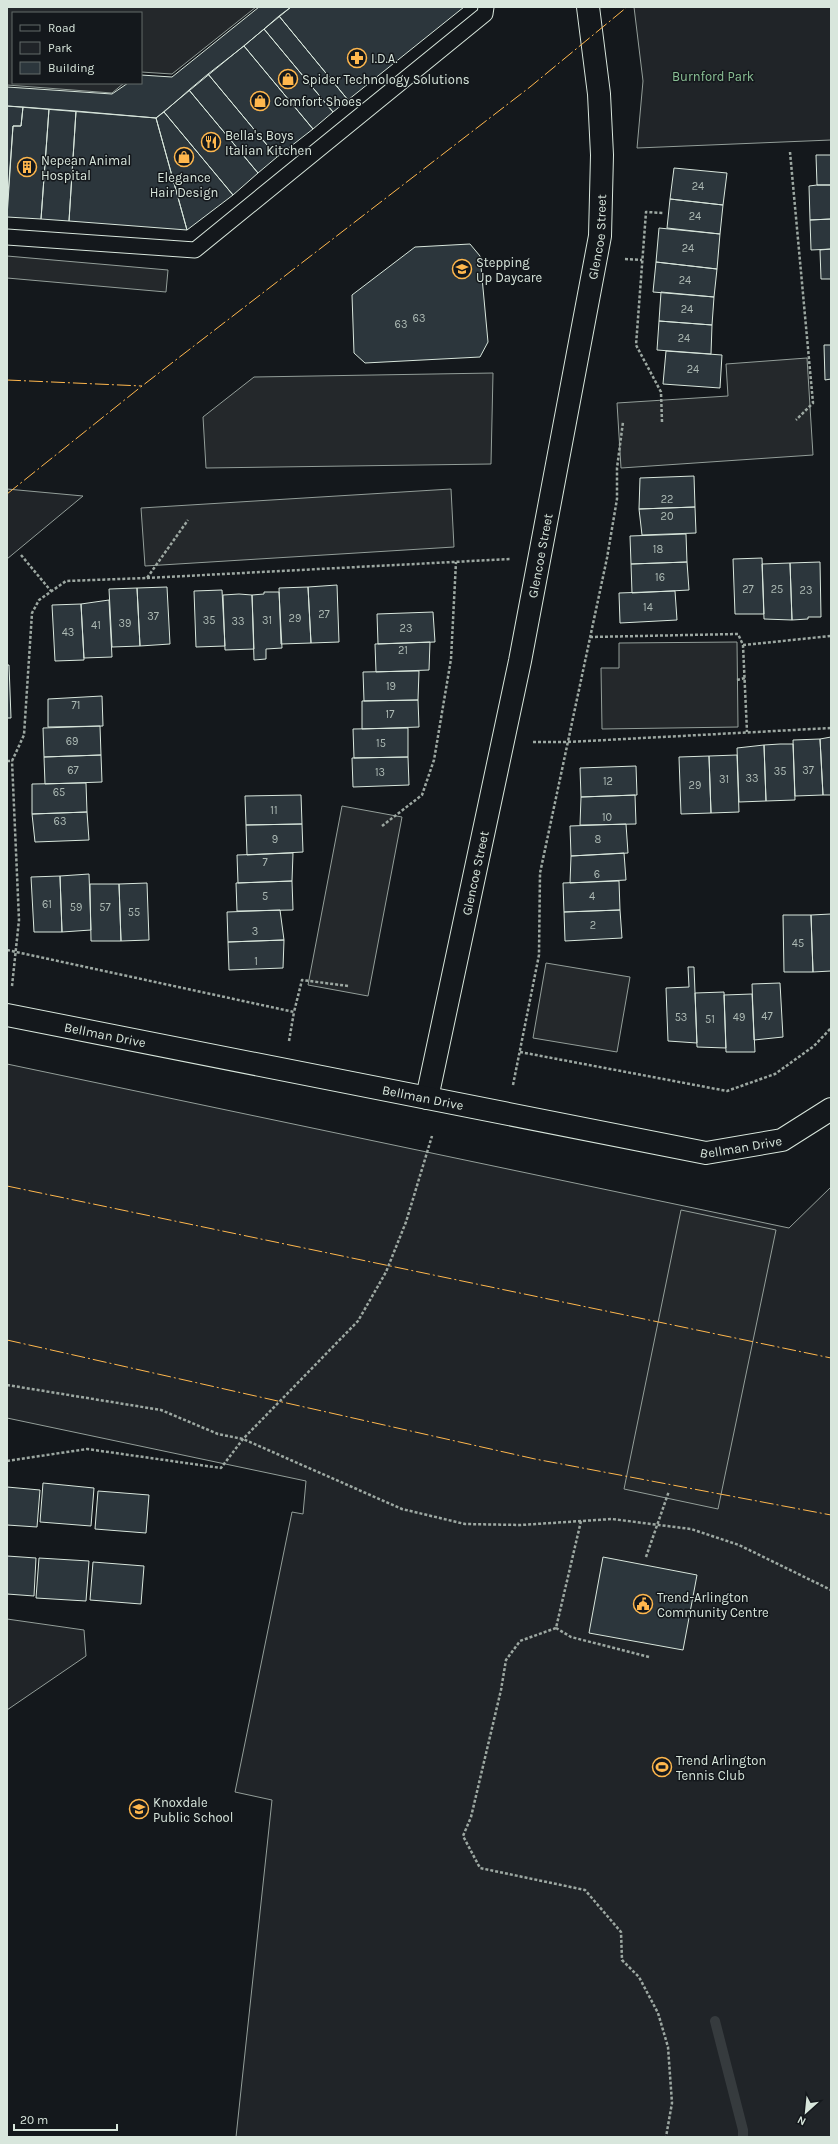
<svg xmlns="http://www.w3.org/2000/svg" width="838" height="2144" viewBox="0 0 838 2144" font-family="Karla,sans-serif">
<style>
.green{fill:#202428;stroke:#939e99}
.parking{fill:#24282b;stroke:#939e99}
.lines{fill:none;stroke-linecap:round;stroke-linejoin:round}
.stream{stroke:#363b3e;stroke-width:10}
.building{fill:#2c363c;stroke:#d8e6dc}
.service-casing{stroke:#d8e6dc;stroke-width:17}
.minor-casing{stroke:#d8e6dc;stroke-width:24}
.tertiary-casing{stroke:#d8e6dc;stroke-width:24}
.path{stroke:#9da8a2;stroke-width:2.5;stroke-dasharray:3 2;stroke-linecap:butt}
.service{stroke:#14181c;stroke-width:15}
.minor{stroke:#14181c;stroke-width:22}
.tertiary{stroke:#14181c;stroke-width:22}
.power{stroke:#ffb74d;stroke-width:1;stroke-dasharray:14 3 2 3;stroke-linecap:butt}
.labels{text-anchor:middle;stroke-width:3;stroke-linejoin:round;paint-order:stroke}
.number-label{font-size:11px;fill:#adbab4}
.poi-label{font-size:13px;fill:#d8e6dc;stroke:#14181c;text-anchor:start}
.park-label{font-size:13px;fill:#8ac095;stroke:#14181c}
.street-label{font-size:13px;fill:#d8e6dc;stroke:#14181c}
</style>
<rect width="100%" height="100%" fill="#14181c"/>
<path class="green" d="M634,7H831V140L637,148L643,81Z
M7,489L83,496L7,559Z
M7,1064L789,1228L831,1187V2137H236L272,1800L235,1792L292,1512L303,1514L306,1481L7,1418Z
M7,1619L84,1630L86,1656L7,1710Z"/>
<path class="parking" d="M7,7H256L172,74L141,72V13H13V83H124L112,93L7,85Z
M7,256L168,270L166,292L7,278Z
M807,358L813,455L621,468L617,403L728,396L726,364Z
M493,373L491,464L206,468L203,417L254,377Z
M451,489L454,547L145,566L141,508Z
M737,642L738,727L602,729L601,668H619V643Z
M342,806L402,817L368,996L308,985Z
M546,963L630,977L617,1052L533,1038Z
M681,1210L776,1230L718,1509L624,1489Z"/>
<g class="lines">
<path class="stream" d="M715,2021L743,2130V2137"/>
</g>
<path class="building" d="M259,7H291L156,118L7,106V87L112,94L128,83H141V75L172,77Z
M291,7H464L348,100L279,16Z
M279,16L348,100L333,112L264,29Z
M264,29L333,112L313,129L244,46Z
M244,46L313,129L277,157L208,74Z
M208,74L277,157L258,173L189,90Z
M189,90L258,173L233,195L164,112Z
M7,106L23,107L21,126H13L7,208Z
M23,107L49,109L41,219L7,217L13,126H21Z
M49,109L76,111L69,221L41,219Z
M76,111L156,118L187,230L69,221Z
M164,112L233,195L187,230L156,118Z
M816,155H831V185H817Z
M674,168L727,173L723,205L670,199Z
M817,185H831V219L810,220L809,186Z
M670,199L723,205L720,234L667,228Z
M831,219V249L811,250L810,220Z
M659,228L720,234L717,269L656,262Z
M470,244L480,256L488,342L480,357L365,363L354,353L352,295L415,247Z
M831,249V279H821L820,250Z
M656,262L717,269L714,297L653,292Z
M661,292L714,297L712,325L659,321Z
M659,321L712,325L711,354L657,350Z
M824,345H831V379L825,380Z
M666,351L722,355L720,388L663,384Z
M694,476L695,507L639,509L640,478Z
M695,507L696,533L642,535L639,509Z
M686,534L687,562L631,564L630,536Z
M762,558L764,614H735L733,559Z
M687,562L689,590L632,593L631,564Z
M820,562L821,617H808V619L792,620L790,563Z
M790,563L792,620L764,619L762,564Z
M337,585L339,642L311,643L308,587Z
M167,587L170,644L140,646L137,588Z
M308,587L311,643L281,644L279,588Z
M137,588L140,646L112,647L109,589Z
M222,590L225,646L196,647L194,591Z
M675,591L677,620L620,623L619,593Z
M264,592H279L282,648L266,649V659L254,660L252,595L264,594Z
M239,594L252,595L254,649L225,650L223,595Z
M109,600L112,657L84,658L81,604Z
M81,604L84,660L55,661L52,605Z
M433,612L435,642L378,644L377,614Z
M430,642L429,670L376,672L375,644Z
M7,665H9L11,718H7Z
M419,671L418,700L364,701L363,672Z
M102,696L103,726L48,727V699Z
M418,700L419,727L362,729V701Z
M100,726L101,755L44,757L43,728Z
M408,728V757L354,758L353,729Z
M831,737V795H823L820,739Z
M820,739L823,795L795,796L793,740Z
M780,744H793L795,800L766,801L764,745Z
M764,745L766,801L739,802L737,748Z
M101,755L102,782L45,784L44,757Z
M737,755L739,812L711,813L709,756Z
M709,756L711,813L681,814L679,757Z
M408,757L409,785L353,787L352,758Z
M636,766L637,795L581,797L580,768Z
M86,783L87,812L32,814V784Z
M301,795L302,824L246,825L245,796Z
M635,795L636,824L580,825L581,797Z
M87,812L89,840L35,842L32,814Z
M302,824L303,852L247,855L246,825Z
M626,824L628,853L571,856L570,826Z
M293,853L292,881L238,883L237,855Z
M624,853L626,880L570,883L571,856Z
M89,874L91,930L62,932L60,876Z
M60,876L62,932H34L31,877Z
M292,881L293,910L237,911L236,883Z
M619,881L620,910L564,912L563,883Z
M147,883L149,940L121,941L119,884Z
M90,884H119L121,941H91Z
M280,910L284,940L228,942L227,912Z
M620,910L622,938L565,941L564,912Z
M831,914V971L813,972L811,915Z
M783,915H811L813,972H784Z
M284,940L283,968L229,970L228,942Z
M688,967H694L697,1043L668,1041L666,988L689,987Z
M780,983L783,1037L754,1040L752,984Z
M724,992L726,1048L697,1047L695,993Z
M752,994L755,1052H726L724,995Z
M43,1483L94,1488L91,1526L40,1522Z
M7,1487L40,1490L37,1527L7,1525Z
M98,1491L149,1495L146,1533L95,1529Z
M7,1556L36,1558L34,1596L7,1594Z
M603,1557L697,1575L683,1650L589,1633Z
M39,1558L89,1561L86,1601L36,1598Z
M93,1562L144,1566L141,1604L90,1600Z"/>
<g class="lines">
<defs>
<path id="service" d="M7,237L195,250L485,14L486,7"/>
<g id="minor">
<path id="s1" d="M427,1098L520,661L600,236L602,155L599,94L588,7"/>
</g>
<g id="tertiary">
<path id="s2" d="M7,1015L706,1153L782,1140L831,1109"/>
</g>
</defs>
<use href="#service" class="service-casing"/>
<use href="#minor" class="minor-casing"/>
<use href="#tertiary" class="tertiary-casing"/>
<path class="path" d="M790,152L813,403L796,420
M625,259L642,260
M662,422L661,392L636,345L646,212L664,213
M21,555L51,591
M147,578L510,559
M590,637L738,634L743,645L747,732
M743,645L831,636
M737,680L745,678
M533,742H568L831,728
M7,761H12L24,735L32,613L39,600L66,581L147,578L188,520
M382,826L422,795L434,760L451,659L456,562
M7,950L294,1012L302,980L348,986
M12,986L19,920L12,761
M289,1041L294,1012
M520,1052L727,1091L775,1074L814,1046L831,1028
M513,1085L539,955L540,873L607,558L617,499V468L623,422
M7,1385L161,1410L218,1434L243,1439L402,1509L465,1524L521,1525L612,1519L691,1529L739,1545L831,1590
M7,1461L87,1449L221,1468L243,1439L358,1321L386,1272L406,1222L432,1136
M581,1521L556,1628L520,1641L506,1660L501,1690L471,1817L463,1836L480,1868L585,1890L621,1932L622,1960L639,1977L658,2013L668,2047L672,2103L666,2137
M646,1557L669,1491
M556,1628L571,1637L649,1657"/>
<use href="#service" class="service"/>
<use href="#minor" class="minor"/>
<use href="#tertiary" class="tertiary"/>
<path class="power" d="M7,380L142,386
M7,494L142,386L530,87L627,7
M7,1186L831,1358
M7,1340L535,1459L831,1515"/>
</g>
<defs>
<symbol id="pharmacy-ring" viewBox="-11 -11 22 22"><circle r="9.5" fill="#14181c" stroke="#ffb74d" stroke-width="1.5"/><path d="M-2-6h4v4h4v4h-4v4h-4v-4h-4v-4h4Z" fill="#ffb74d"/></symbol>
<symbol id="shop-ring" viewBox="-11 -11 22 22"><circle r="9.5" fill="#14181c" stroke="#ffb74d" stroke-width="1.5"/><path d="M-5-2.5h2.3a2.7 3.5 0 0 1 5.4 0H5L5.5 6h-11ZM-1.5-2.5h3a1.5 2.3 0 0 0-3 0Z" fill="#ffb74d"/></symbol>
<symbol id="restaurant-ring" viewBox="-11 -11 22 22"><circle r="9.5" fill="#14181c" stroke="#ffb74d" stroke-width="1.5"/><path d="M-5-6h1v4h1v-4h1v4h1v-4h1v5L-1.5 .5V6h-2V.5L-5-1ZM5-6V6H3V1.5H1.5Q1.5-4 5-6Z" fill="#ffb74d"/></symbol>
<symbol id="building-ring" viewBox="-11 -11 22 22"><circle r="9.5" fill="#14181c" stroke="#ffb74d" stroke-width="1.5"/><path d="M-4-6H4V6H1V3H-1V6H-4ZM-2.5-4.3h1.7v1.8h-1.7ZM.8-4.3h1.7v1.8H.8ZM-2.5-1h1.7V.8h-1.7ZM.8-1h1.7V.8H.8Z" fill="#ffb74d"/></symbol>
<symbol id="school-ring" viewBox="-11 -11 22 22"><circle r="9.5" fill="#14181c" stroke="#ffb74d" stroke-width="1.5"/><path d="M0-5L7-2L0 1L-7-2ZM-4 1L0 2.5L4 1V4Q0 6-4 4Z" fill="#ffb74d"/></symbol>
<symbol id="civic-ring" viewBox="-11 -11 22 22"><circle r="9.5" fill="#14181c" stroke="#ffb74d" stroke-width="1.5"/><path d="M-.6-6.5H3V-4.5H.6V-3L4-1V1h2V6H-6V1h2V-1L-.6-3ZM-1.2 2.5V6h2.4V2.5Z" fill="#ffb74d"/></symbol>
<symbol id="stadium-ring" viewBox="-11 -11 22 22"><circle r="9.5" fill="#14181c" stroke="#ffb74d" stroke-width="1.5"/><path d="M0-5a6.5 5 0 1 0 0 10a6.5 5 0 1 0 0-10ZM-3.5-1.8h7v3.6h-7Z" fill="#ffb74d"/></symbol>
</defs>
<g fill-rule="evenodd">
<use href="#pharmacy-ring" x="346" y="47" width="22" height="22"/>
<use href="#shop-ring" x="277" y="68" width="22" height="22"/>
<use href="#shop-ring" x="249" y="90" width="22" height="22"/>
<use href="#restaurant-ring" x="200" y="131" width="22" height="22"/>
<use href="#shop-ring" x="173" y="146" width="22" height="22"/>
<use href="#building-ring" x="16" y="156" width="22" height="22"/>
<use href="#school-ring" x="451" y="258" width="22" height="22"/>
<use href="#civic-ring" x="632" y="1593" width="22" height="22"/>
<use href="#stadium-ring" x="651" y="1756" width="22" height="22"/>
<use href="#school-ring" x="128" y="1798" width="22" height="22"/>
</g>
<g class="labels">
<g class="number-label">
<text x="698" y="190">24</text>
<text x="695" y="220">24</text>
<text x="688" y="252">24</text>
<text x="685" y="284">24</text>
<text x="687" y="313">24</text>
<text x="419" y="322">63</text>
<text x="401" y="328">63</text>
<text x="684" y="342">24</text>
<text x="693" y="373">24</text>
<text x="667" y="503">22</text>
<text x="667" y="520">20</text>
<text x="658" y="553">18</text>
<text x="660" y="581">16</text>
<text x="748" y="593">27</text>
<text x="777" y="593">25</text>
<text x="806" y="594">23</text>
<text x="648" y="611">14</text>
<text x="324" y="618">27</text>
<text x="153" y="620">37</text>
<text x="295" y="622">29</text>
<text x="209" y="624">35</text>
<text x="267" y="624">31</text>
<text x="238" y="625">33</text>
<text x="125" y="627">39</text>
<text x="96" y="629">41</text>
<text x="406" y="632">23</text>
<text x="68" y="636">43</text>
<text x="403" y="654">21</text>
<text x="391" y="690">19</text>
<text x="76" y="709">71</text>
<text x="390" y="718">17</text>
<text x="72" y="745">69</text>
<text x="381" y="747">15</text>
<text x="73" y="774">67</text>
<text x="808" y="774">37</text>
<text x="780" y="775">35</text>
<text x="380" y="776">13</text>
<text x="752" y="782">33</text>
<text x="724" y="783">31</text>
<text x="608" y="785">12</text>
<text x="695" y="789">29</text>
<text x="59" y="796">65</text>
<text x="274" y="814">11</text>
<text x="607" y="821">10</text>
<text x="60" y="825">63</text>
<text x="275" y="843">9</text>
<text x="598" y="843">8</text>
<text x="265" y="866">7</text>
<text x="597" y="878">6</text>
<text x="265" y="900">5</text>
<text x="592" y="900">4</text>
<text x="47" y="908">61</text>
<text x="76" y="911">59</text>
<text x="105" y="911">57</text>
<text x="134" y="916">55</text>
<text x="593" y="929">2</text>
<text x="255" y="935">3</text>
<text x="798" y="947">45</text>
<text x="256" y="965">1</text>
<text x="767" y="1020">47</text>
<text x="681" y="1021">53</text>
<text x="739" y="1021">49</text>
<text x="710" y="1023">51</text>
</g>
<g class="poi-label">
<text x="371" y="63">I.D.A.</text>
<text x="302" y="84">Spider Technology Solutions</text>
<text x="274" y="106">Comfort Shoes</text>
<text x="225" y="140">Bella's Boys<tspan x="225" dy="15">Italian Kitchen</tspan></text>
<text x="41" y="165">Nepean Animal<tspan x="41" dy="15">Hospital</tspan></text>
<text x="184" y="182" text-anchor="middle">Elegance<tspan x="184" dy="15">Hair Design</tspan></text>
<text x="476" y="267">Stepping<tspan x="476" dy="15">Up Daycare</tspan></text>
<text x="657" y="1602">Trend-Arlington<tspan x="657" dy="15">Community Centre</tspan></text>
<text x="676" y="1765">Trend Arlington<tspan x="676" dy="15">Tennis Club</tspan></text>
<text x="153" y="1807">Knoxdale<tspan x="153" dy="15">Public School</tspan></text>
</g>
<g class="park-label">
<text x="713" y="81">Burnford Park</text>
</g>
<g class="street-label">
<text dy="5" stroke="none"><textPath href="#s1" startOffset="878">Glencoe Street</textPath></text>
<text dy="5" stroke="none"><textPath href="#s1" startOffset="554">Glencoe Street</textPath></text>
<text dy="5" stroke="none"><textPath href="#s1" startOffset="230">Glencoe Street</textPath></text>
<text dy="5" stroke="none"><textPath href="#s2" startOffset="100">Bellman Drive</textPath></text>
<text dy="5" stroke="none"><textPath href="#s2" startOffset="424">Bellman Drive</textPath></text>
<text dy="5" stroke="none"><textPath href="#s2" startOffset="748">Bellman Drive</textPath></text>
</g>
</g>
<rect width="838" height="2144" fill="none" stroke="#d8e6dc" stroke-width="16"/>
<rect x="12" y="12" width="130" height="72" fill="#14181c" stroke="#626a69"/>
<rect x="20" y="25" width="20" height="6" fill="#14181c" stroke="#626a69"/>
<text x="48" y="32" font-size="12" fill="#d8e6dc">Road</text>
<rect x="20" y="42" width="20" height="12" fill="#202428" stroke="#626a69"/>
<text x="48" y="52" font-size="12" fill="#d8e6dc">Park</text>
<rect x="20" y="62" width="20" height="12" fill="#2c363c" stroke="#626a69"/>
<text x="48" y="72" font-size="12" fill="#d8e6dc">Building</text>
<g transform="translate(806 2112) rotate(207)" stroke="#14181c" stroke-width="3" paint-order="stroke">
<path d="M0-3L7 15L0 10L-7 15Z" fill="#d8e6dc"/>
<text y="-6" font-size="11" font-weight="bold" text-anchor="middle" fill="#d8e6dc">N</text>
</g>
<path d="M14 2124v6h103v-6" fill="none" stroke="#d8e6dc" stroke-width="2"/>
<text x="20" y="2124" font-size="12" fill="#d8e6dc" stroke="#14181c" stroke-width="3" paint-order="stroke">20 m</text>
</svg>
